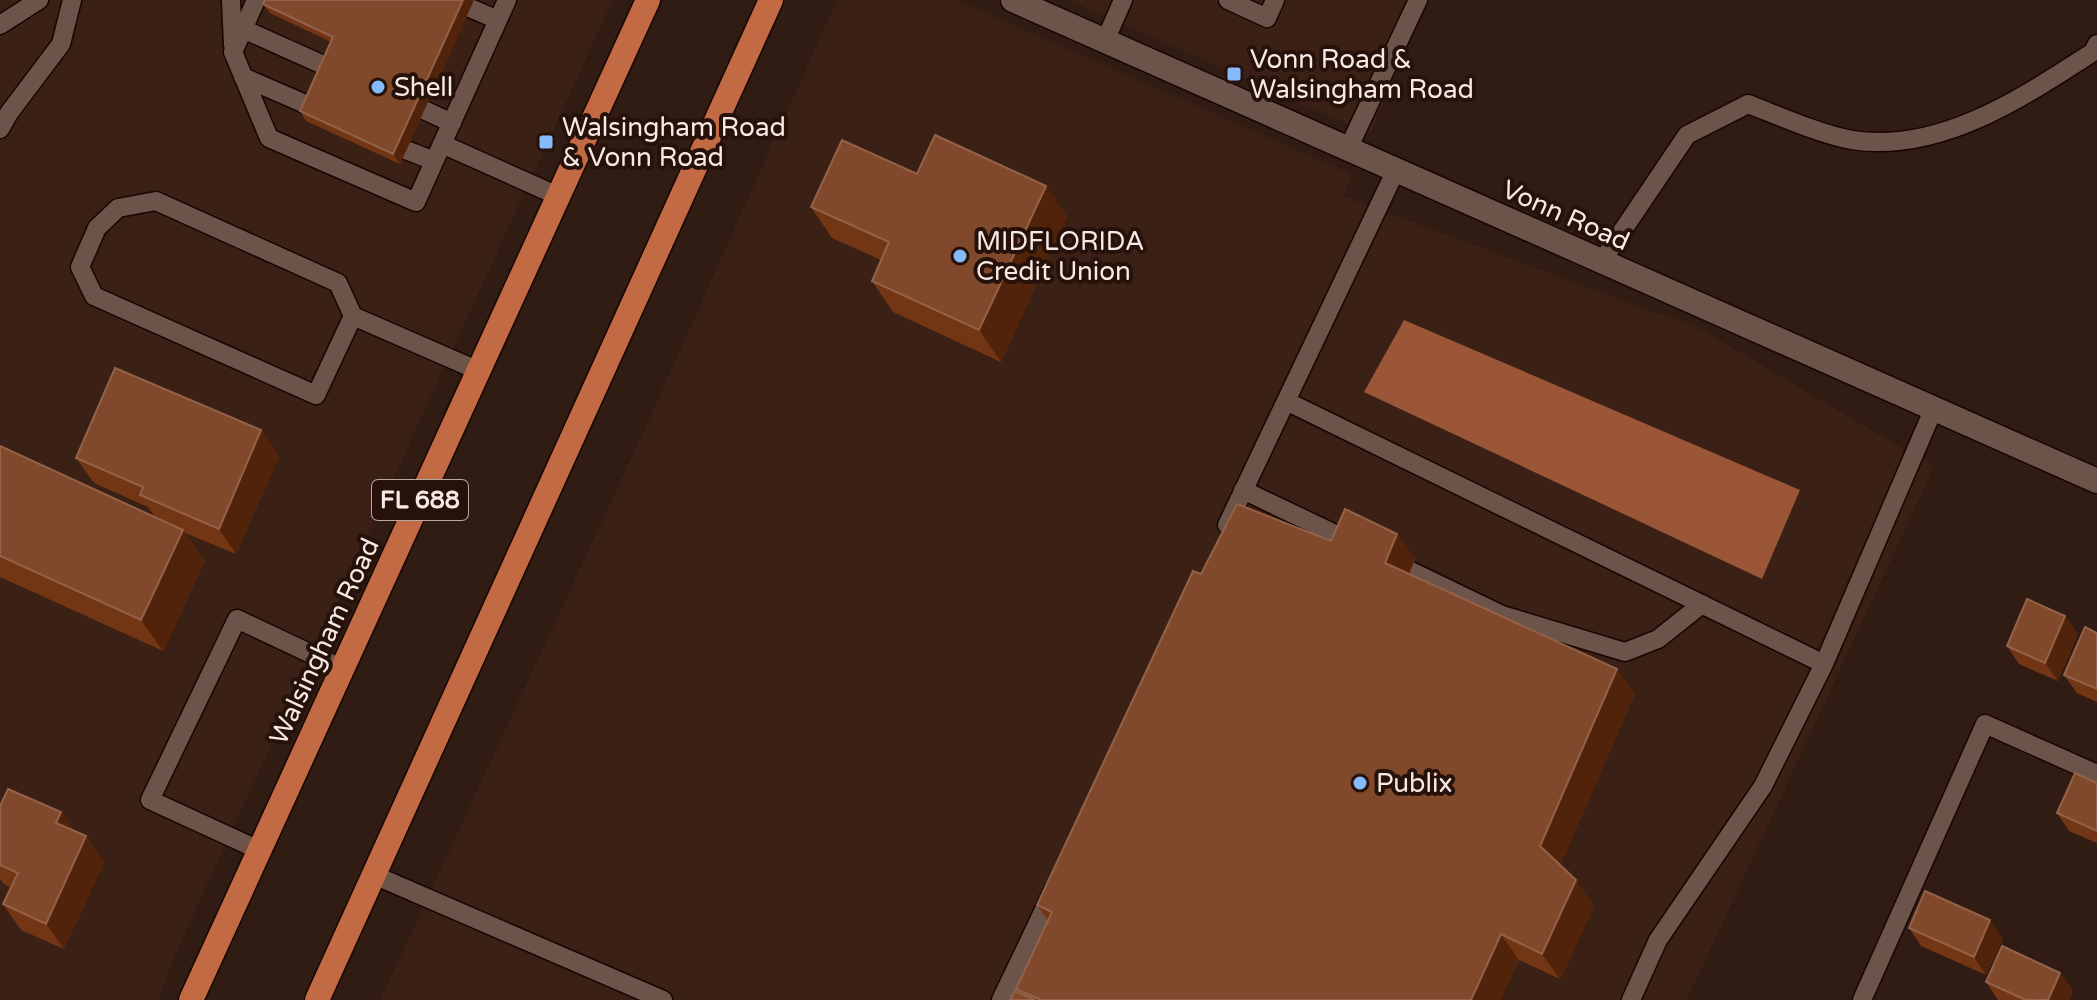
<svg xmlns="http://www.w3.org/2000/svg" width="2097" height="1000" viewBox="0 0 2097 1000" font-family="'Varela Round',sans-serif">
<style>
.built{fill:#3b2015;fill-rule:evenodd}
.water{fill:#9b5537}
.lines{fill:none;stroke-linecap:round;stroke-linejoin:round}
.service-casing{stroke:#170602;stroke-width:21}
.tertiary-casing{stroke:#170602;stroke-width:27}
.primary-casing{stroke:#170602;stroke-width:27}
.service{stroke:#6c544a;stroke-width:18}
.tertiary{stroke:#6c544a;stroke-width:24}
.primary{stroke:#c16a43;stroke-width:24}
.wall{fill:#733615}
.shaded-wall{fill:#52230b}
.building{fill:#81492c;stroke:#946248;stroke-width:2}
.poi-dot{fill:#85bbfb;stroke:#26120a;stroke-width:3}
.labels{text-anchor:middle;stroke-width:8;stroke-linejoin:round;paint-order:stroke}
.shield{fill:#26120a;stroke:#b8a8a2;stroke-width:2}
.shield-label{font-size:24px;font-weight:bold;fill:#f7e9e3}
.poi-label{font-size:26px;fill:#f7e9e3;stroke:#26120a;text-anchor:start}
.street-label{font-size:26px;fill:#f7e9e3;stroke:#26120a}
</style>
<rect width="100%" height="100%" fill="#301c13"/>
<path class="built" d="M0,0H613L175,955L158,1000H0Z
M837,0H957L1352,174L1343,196L1662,315L1663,313L1704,331L1934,467L1687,1000H380L641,437ZM1404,321L1800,490L1365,392Z
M1068,0H1428L1370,134Z"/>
<path class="water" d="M1404,320L1800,490L1762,579L1364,392Z"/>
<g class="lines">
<defs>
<path id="service" d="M231,0L233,45
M256,0L233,52L269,138L416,202L442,144
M507,0L442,144L558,196
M1228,0L1267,18L1275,0
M470,8L498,20
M0,25L39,0
M243,29L330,68
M1105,41L1123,0
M243,77L312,107
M424,110L452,123
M0,129L9,113L61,44L72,0
M1348,149L1418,0
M406,150L434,161
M1602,261L1687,135L1748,104C1777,115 1822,135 1852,140C1940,154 2023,97 2093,52L2097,44
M353,316L316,395L94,296L80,267L97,228L118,208L156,201L338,283L353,316L479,371
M1286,401L1824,664
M1243,490L1356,544
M1227,525L1396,170
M1411,571L1502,615L1625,652L1658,639L1702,604
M259,850L150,800L237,619L343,669
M374,875L663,1000
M1001,1000L1053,891
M1631,1000L1658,940L1763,786L1824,664L1934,408
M1862,1000L1985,724L2097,774"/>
<path id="tertiary" d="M1013,0L2097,481"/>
<path id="primary" d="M191,1000L648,0
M317,1000L771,0"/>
</defs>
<use href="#service" class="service-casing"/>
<use href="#tertiary" class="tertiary-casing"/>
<use href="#primary" class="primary-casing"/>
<use href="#service" class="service"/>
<use href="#tertiary" class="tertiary"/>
<use href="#primary" class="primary"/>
</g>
<path class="wall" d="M265,0H474L400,164L306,121L300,111L331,42L270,13L263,4Z
M917,174L1046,186L1067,217L1001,362L893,312L872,281L881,260L832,238L811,207Z
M261,430L279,456L236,554L185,533L205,561L163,651L0,577V446L155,517L148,507L94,483L76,458Z
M1397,534L1415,559L1409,574L1635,694L1560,865L1594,906L1560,979L1519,960L1500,1000H1010L1018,992L1016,989L1048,921L1037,905L1201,574L1331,541Z
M2065,616L2078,634L2058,681L2019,664L2007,646Z
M2097,633V702L2077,693L2064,675Z
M2097,783V843L2069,831L2057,813Z
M0,806L61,812L74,831L86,836L104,862L64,949L21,930L3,904L11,888L4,884L0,879Z
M1909,928L2003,938L1986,975L1921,946Z
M2060,973L2073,991L2069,1000H1998L1986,982Z"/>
<path class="shaded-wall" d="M463,0H474L400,164L393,154Z
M1046,186L1067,217L1001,362L979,330Z
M261,430L279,456L236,554L219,529Z
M183,530L205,561L163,651L141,620Z
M1397,534L1415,559L1403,589L1385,563Z
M2065,616L2078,634L2058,681L2045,663Z
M1617,669L1635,694L1558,871L1540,846Z
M61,812L79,838L56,823Z
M86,836L104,862L64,949L46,924Z
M1576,880L1594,906L1560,979L1542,954Z
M1990,920L2003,938L1986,975L1974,957Z
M1501,934L1519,960L1500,1000H1471Z
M2060,973L2073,991L2069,1000H2048Z"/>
<path class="building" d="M265,0H463L393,154L300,111L333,37L263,4Z
M935,135L1046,186L979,330L872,281L889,242L811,207L842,140L917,174Z
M115,368L261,430L219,529L140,495L143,487L76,458Z
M0,446L183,530L141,620L0,556Z
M1237,504L1331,541L1345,509L1397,534L1385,563L1617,669L1540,846L1576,880L1542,954L1501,934L1471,1000H1041L1016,989L1052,912L1037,905L1193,571L1201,574Z
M2027,599L2065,616L2045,663L2007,646Z
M2085,627L2097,633V689L2064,675Z
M2075,773L2097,783V831L2057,813Z
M8,789L61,812L56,823L86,836L46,924L3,904L18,873L0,865V806Z
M1925,891L1990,920L1974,957L1909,928Z
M2002,946L2060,973L2048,1000H2026L1986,982Z
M1015,991L1035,1000H1010Z"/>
<g class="poi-dot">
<rect x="1226" y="66" width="16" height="16" rx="4"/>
<circle cx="378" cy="87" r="8"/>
<rect x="538" y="134" width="16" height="16" rx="4"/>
<circle cx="960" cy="256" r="8"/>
<circle cx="1360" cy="783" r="8"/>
</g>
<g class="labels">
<rect class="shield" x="372" y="480" width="96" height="40" rx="6"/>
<g class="shield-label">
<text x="420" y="508">FL 688</text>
</g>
<g class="poi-label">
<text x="1250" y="68">Vonn Road &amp;<tspan x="1250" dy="30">Walsingham Road</tspan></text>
<text x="394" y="96">Shell</text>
<text x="562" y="136">Walsingham Road<tspan x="562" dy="30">&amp; Vonn Road</tspan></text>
<text x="976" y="250">MIDFLORIDA<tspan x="976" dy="30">Credit Union</tspan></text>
<text x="1376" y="792">Publix</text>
</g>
<g class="street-label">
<text transform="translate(1566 215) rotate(24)" y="9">Vonn Road</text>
<text transform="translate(324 641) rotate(-65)" y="9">Walsingham Road</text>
</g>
</g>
</svg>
